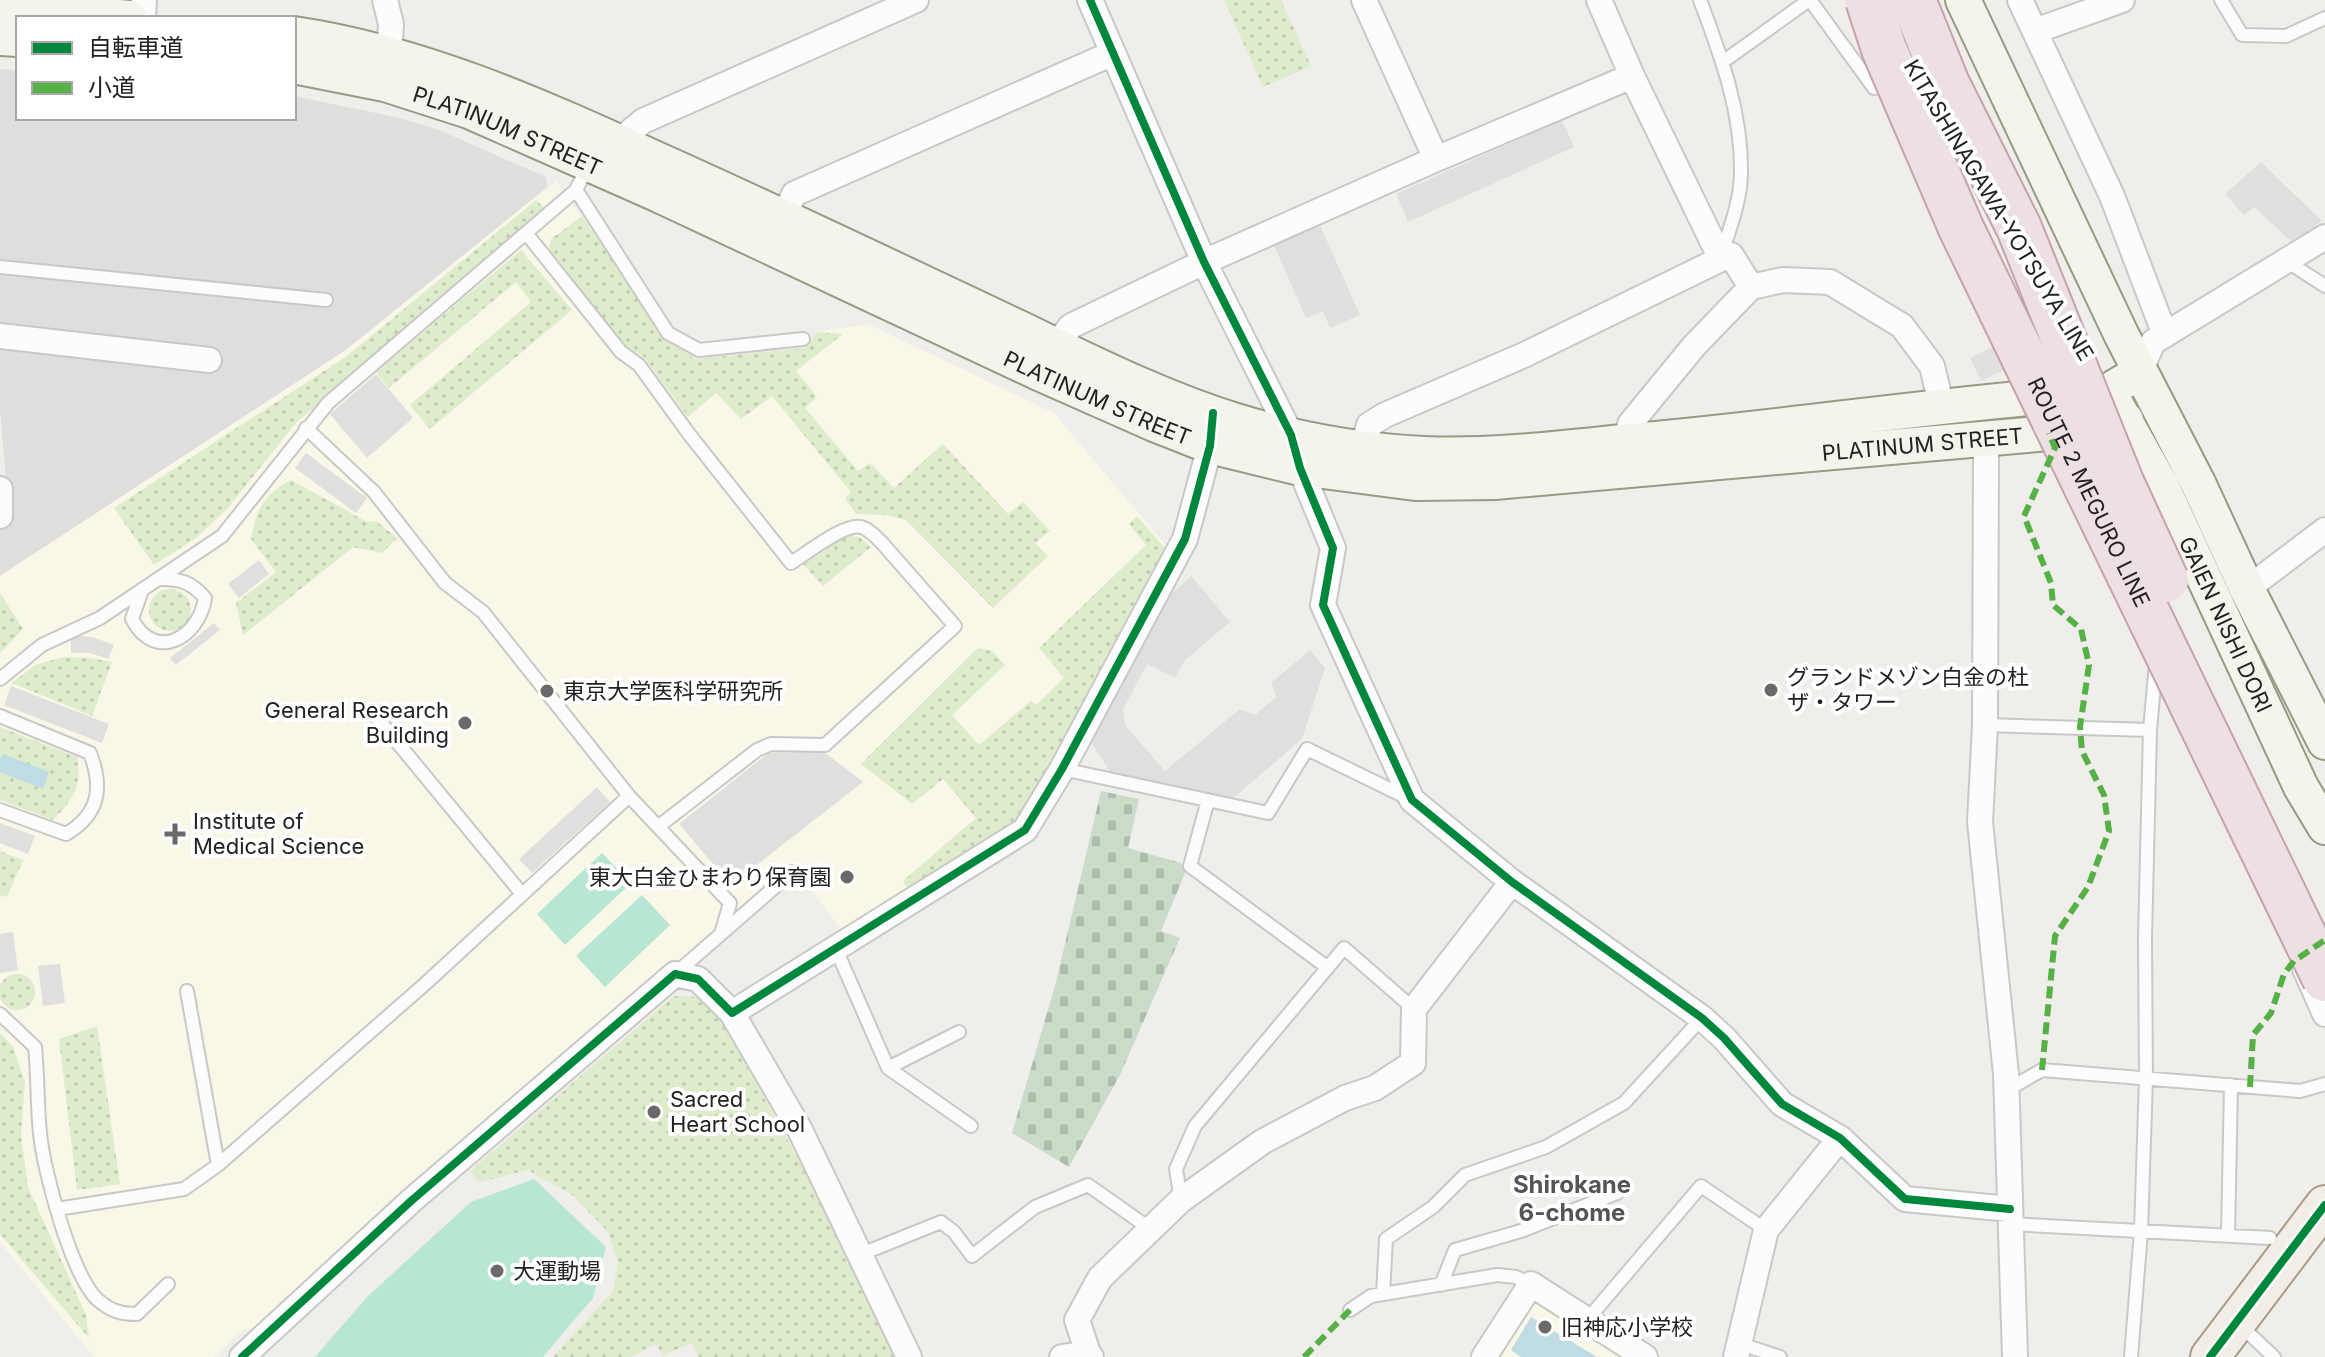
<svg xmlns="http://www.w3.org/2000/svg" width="2325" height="1357" viewBox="0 0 2325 1357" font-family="Inter,'Noto Sans JP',sans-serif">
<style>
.residential{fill:#dfdedc}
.education{fill:#f8f7e8}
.grass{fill:url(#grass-dots)}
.cemetery{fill:url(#cemetery-stones)}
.pitch{fill:#b7e6d2}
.parking{fill:#e0dfde}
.water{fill:#bfdbe3}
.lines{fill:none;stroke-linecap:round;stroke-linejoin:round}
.lane-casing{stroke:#c9c8c7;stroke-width:16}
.street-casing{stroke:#c9c8c7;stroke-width:28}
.secondary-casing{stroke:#999a82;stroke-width:38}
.primary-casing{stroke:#a79c86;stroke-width:42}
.lane{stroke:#fdfcfc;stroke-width:12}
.street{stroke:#fdfcfc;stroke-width:24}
.secondary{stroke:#f4f4ed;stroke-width:34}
.primary{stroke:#f3ede7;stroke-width:38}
.highway-bridge-casing{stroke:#c5a2ac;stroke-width:48;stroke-linecap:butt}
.highway-bridge{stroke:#ece0e2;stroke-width:44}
.quiet{stroke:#55b145;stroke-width:6;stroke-dasharray:12 6;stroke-linecap:butt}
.cycleway-casing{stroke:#fff;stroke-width:13}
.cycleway{stroke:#00873e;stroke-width:8}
.poi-dot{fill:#6a6968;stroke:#fff;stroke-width:3}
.labels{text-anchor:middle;stroke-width:8;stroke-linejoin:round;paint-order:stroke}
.street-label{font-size:22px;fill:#222;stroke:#fff}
.poi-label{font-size:22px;fill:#222;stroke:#fff;text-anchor:start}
.neighbourhood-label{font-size:24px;font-weight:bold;fill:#555;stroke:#fff}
</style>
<defs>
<pattern id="grass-dots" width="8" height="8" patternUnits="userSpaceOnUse" patternTransform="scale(2)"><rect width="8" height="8" fill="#ddeccb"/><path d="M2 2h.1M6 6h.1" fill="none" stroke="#bdcaae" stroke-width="1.8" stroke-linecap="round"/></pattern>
<pattern id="cemetery-stones" width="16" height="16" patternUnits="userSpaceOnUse" patternTransform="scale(2)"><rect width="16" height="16" fill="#cadbca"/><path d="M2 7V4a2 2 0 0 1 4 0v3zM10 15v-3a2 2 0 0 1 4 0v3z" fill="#adbcad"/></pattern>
</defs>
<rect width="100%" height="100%" fill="#f0eeeb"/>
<path class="residential" d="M0,69L18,70V118H294V96L400,118L439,130L546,177L547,187L346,350L0,576V520L6,480L0,410V273L328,304L329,294L0,259Z"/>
<path class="education" d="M556,181L664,334L695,359L805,348L817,332L868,324L1054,413L1167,547L1035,806L845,934L790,863L675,966L399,1196L255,1327L243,1330L214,1357H94L0,1242V576L346,350Z
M1530,1296L1628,1357H1492Z"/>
<path class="grass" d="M1224,0H1281L1311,66L1263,87Z
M536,200L544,208L295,424L227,509L196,538L154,565L114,508L347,356Z
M582,216L664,334L695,359L805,348L817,332L843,334L796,371L817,397L805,408L858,471L870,463L894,488L943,444L1008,514L1023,502L1050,531L1035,543L1048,556L993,608L906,520L885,515L856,514L845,498L851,492L772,396L741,419L716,393L688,417L643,356L625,348L549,251L551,239Z
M521,250L572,310L430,429L410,405L531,302L516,282L389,388L376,372Z
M291,480L367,522L376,521L397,538L382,553L353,547L243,635L236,603L276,572L251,539C256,509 264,494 291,480Z
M1137,516L1165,548L1032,805L1013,831L910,893L903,881L976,818L943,779L912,804L861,764L978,648L992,651L1005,665L952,715L979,745L1031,701L1036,705L1064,678L1039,648L1146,545L1129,524Z
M852,536L860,537L871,547L823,586L803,564L842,539Z
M149 610a21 21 0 1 1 42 0a21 21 0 1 1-42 0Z
M0,593L23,629L0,653Z
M64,657L90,658L112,662L92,716L12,683L35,665Z
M0,727L77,757C83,785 72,801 53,820L0,800Z
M0,851L23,860L7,897L0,895Z
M-1 992a18 18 0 1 1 36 0a18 18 0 1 1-36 0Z
M674,996L699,997L723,1024L812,1184L897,1357H699L692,1343L663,1355L656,1344L631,1357H553L613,1291L618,1262L608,1232L574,1196L528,1170L480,1182L470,1171Z
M97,1026L120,1184L77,1190L59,1039Z
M0,1033L13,1047L25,1082L21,1135L28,1187L86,1315L89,1338L0,1234Z"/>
<path class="cemetery" d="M1101,791L1139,799L1128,848L1181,863L1185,873L1161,931L1180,938L1120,1075L1069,1167L1012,1133L1056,982Z"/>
<path class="pitch" d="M602,853L631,883L565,945L537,914Z
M642,895L670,925L605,987L576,956Z
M534,1179L606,1247L593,1298L543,1357H315L368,1296L471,1202Z"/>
<path class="parking" d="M1562,120L1574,147L1408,222L1396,194Z
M2261,162L2322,221L2292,242L2254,207L2244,215L2225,194Z
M1319,223L1360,315L1330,328L1323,311L1306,318L1273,243Z
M1993,347L2004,370L1981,381L1970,358Z
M376,374L413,418L367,458L330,414Z
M306,453L367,498L356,513L295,468Z
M259,560L269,574L239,598L228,584Z
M1191,576L1230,622L1185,660L1175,678L1147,664L1123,710L1125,725L1165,771L1240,709L1255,715L1276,697L1271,683L1310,650L1325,668L1302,739L1232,799L1111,773L1091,742L1153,610Z
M214,623L220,630L176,665L170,658Z
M71,634L95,638L114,645L108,659L90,653H71Z
M11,686L109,724L102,743L4,705Z
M823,751L863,782L731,885L679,824L768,753Z
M597,787L610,802L532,873L519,859Z
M0,823L35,836L28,854L0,843Z
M13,932L18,970L0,973V934Z
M60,964L65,1003L43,1006L38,966Z"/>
<path class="water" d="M3,754L49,772L43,789L0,772V759Z
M1531,1317L1597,1357H1521L1511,1350Z"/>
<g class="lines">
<defs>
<path id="lane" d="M1700,0C1721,56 1742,112 1741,173C1741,200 1729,231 1721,256
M1810,0L1874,88L1890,85
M2221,0L2242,35L2286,36L2325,18
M1724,61L1809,0
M576,190L668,333L699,350L803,339
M526,233L621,352L639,365L689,434L791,563C806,554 844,523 861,527C869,529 876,537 882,543L955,626L825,745L771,744L757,750L659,826
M2288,262L2325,286
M0,267L326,300
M306,428L374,492L445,583L483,612L629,796L730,903L721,934L675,974
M141,593L132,619C155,663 199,638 205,598C192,583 182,579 161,579
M0,679L42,645L100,618L222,536L328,403L576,190L588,166
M374,714L522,894
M0,716L90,753C103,787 100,814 66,834L0,810
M1985,725L2150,730
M1062,769L1268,813L1307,749L1410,799
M1208,800L1190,866L1328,968
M721,934L792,872
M835,947L888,1068L971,1126
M187,991L218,1165
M0,1014L35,1047C38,1076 37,1105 40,1133C43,1169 72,1277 98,1300C111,1311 120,1314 137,1314L168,1284
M888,1068L959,1032
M2007,1090L2042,1070L2300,1091L2325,1084
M1181,1200L1176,1169L1195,1126L1344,948L1414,1009
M57,1209L184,1189L218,1165L425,984L629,796
M2010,1224L2270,1238
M2228,1236L2231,1085
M859,1255L941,1222L954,1232L972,1256L1035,1207L1088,1185L1149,1228
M1441,1285L1455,1250L1521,1231L1617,1193
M1383,1294L1386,1239L1433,1207L1465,1175L1546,1147L1624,1103L1702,1018
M1350,1310L1371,1296L1497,1275L1516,1277L1531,1284
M1587,1320L1701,1186L1766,1230
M2239,1324L2274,1357
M1738,1343L1780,1357
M2131,1357L2141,1231L2146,1078L2145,939L2150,730L2156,663"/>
<path id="street" d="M385,0L391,24L388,69
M1090,0L1204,262L1291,435L1300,468L1333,548L1323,605L1412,800L1512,882L1702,1018L1724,1038L1782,1104L1840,1138L1905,1199L2010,1209
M1364,0L1436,159
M1599,0L1632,76
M2020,0L2112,196L2165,335
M143,18L144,0
M2035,31L2122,0
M612,154L618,142L643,121L916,0
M784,217L794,194L1113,53
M0,336L209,360
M1056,345L1071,326L1204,262L1436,159L1632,76L1721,259
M2140,372L2153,342L2325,237
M1972,440L1979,443L1986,454L1985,725L1980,822L2006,1074L2015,1357
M1627,442L1630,424L1694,346L1751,287L1783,280L1830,282L1902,326L1932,366L1942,408
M1363,447L1369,425L1385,415L1524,355L1721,259L1731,255L1751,287
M0,489V516
M2247,589L2325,530
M2305,969L2325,1014
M732,1013L800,1130L909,1357
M1088,1353L1077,1320L1100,1278L1181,1200L1262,1142L1345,1098L1375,1088L1413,1063L1414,1009L1512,882
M242,1357L411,1201L675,974L698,979L732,1013L1025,830L1062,769L1185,539L1210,446L1212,432
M1062,1357L1088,1353L1091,1357
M1484,1357L1531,1284L1645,1357
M1736,1357L1766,1230L1840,1138"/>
<g id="secondary">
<path d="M1963,0L2121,334L2198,483L2247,589L2325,742"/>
<path d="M0,7L130,18"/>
<path d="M294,34C422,53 537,105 654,158C775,212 896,270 1017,327C1088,361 1161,398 1236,421C1295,439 1362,451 1424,454C1497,457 1570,447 1643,440C1798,426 1953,402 2108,391L2140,372"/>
<path d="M0,38L18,39"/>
<path id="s1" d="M294,66L385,84L469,111L657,194L1039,373L1154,424L1210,446L1300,468L1415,483L1495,482L2049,433L2088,429L2126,420"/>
<path id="s2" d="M2114,401L2161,485L2301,787L2325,827"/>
</g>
<path id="primary" d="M2210,1357L2325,1205"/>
</defs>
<use href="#lane" class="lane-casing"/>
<use href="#street" class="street-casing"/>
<use href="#secondary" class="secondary-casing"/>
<use href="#primary" class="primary-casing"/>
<use href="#lane" class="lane"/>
<use href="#street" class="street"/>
<use href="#secondary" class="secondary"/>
<use href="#primary" class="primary"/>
<defs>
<g id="highway-bridge">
<path id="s3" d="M1868,0L1884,49L1961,228L2325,979"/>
<path d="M1913,0L1947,84L2019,228L2121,482L2166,580"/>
</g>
</defs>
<use href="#highway-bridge" class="highway-bridge-casing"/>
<use href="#highway-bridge" class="highway-bridge"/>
<path class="quiet" d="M2042,1070L2055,936L2088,887L2109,831L2104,795L2082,751L2080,727L2089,665L2081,629L2053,605L2051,583L2024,516L2055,448L2049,433
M2250,1087L2253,1035L2271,1013L2284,974L2294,961L2325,940
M1304,1357L1350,1310"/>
<defs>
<path id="cycleway" d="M1090,0L1204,262L1291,435L1300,468L1333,548L1323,605L1412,800L1512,882L1702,1018L1724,1038L1782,1104L1840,1138L1905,1199L2010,1209
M242,1357L411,1201L675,974L698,979L732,1013L1025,830L1062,769L1185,539L1210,446L1213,413
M2210,1357L2325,1205"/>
</defs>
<use href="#cycleway" class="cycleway-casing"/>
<use href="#cycleway" class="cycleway"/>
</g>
<g class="poi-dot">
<circle cx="1771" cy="690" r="8"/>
<circle cx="547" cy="691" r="8"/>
<circle cx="465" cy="723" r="8"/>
<path d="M171 822h8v8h8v8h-8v8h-8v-8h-8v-8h8z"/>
<circle cx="847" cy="877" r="8"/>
<circle cx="654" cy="1112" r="8"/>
<circle cx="497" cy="1271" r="8"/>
<circle cx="1545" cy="1327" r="8"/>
</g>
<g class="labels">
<g class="street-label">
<text dy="8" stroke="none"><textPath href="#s1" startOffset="224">PLATINUM STREET</textPath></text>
<text transform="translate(1999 210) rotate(59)" y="8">KITASHINAGAWA-YOTSUYA LINE</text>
<text dy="8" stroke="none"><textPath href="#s1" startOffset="872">PLATINUM STREET</textPath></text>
<text dy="8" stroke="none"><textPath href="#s1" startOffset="1712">PLATINUM STREET</textPath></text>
<text dy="8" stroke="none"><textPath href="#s3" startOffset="540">ROUTE 2 MEGURO LINE</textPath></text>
<text dy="8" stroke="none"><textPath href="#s2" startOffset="250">GAIEN NISHI DORI</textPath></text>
</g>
<g class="poi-label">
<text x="1787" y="685">グランドメゾン白金の杜<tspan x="1787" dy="25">ザ・タワー</tspan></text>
<text x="563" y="699">東京大学医科学研究所</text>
<text x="449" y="718" text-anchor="end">General Research<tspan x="449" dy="25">Building</tspan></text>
<text x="193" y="829">Institute of<tspan x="193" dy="25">Medical Science</tspan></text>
<text x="831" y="885" text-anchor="end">東大白金ひまわり保育園</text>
<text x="670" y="1107">Sacred<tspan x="670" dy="25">Heart School</tspan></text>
<text x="513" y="1279">大運動場</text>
<text x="1561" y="1335">旧神応小学校</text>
</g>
<g class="neighbourhood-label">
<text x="1572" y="1193">Shirokane<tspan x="1572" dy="28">6-chome</tspan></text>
</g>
</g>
<rect x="16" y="16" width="280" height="104" fill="#ffffff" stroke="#a7a7a7" stroke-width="2"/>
<rect x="32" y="42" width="40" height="12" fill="#00873e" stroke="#a7a7a7" stroke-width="2"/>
<text x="88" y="56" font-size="24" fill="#222222">自転車道</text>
<rect x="32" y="82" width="40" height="12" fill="#55b145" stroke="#a7a7a7" stroke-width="2"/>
<text x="88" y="96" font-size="24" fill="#222222">小道</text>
</svg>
